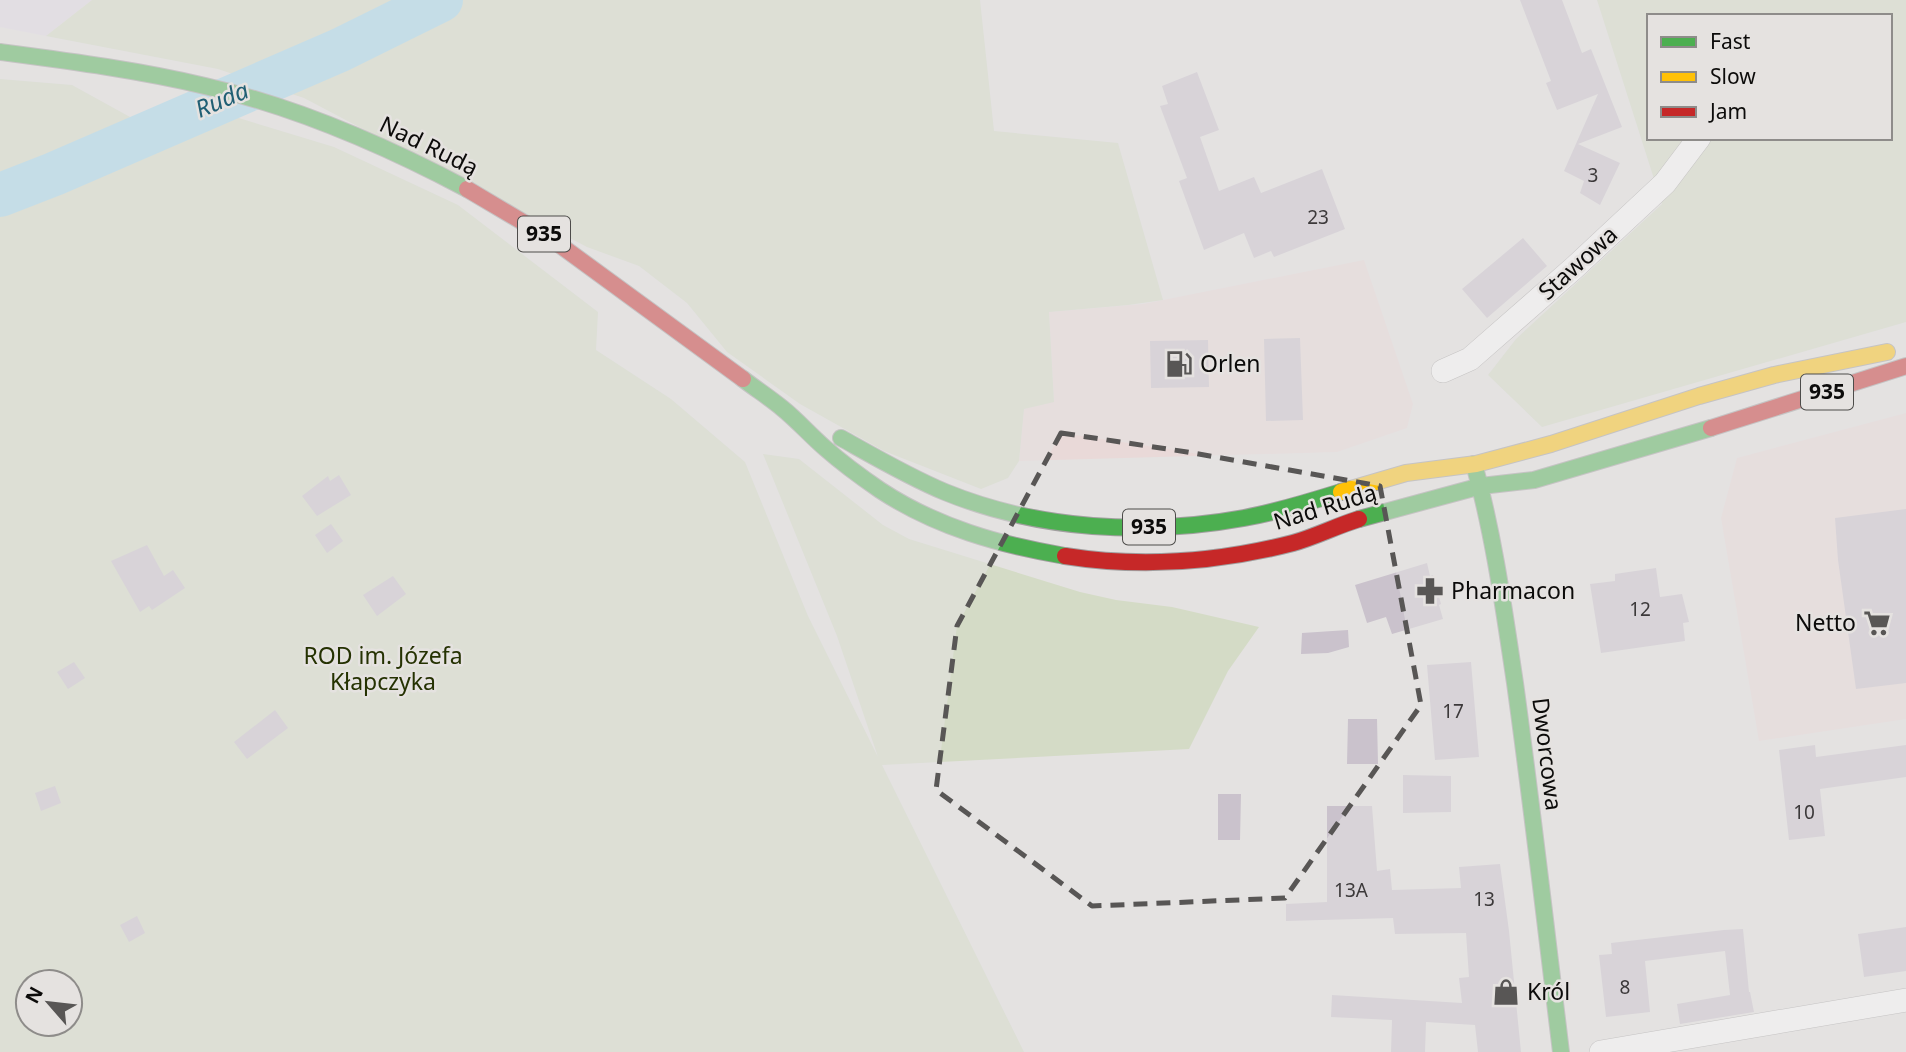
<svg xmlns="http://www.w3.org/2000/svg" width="1906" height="1052" viewBox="0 0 1906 1052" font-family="'Noto Sans',sans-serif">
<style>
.commercial{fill:#e9d9d8}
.industrial{fill:#e1dae5}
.green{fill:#d4dbc6;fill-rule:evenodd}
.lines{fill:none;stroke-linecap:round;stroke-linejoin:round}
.river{stroke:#a1d8ed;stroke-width:44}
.building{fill:#cac2cc}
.street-casing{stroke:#a19f9f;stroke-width:24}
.fast-casing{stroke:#a19f9f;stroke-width:18}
.slow-casing{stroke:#a19f9f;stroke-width:18}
.jam-casing{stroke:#a19f9f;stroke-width:18}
.street{stroke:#fbfbfa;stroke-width:23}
.fast{stroke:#4caf50;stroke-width:16}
.slow{stroke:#ffc107;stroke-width:16}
.jam{stroke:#c62828;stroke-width:16}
.marked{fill:none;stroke:#585655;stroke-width:5;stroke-dasharray:14 9;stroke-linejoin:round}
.labels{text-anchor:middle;stroke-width:5;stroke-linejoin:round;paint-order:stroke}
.number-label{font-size:19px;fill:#3c393a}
.shield{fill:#e5e2e0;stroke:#4d4c4a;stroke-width:2}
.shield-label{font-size:21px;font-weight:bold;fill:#0c0b0a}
.street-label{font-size:23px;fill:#0c0b0a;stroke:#e5e2e0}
.poi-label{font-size:23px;fill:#0c0b0a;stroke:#e5e2e0;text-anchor:start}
.park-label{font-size:23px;fill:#253202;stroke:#e5e2e0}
.water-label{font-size:24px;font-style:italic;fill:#205f74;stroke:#e5e2e0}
</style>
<rect width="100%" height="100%" fill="#e4e2e1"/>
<path class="commercial" d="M1364,260L1413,404L1407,428L1337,452L1019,461L1024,409L1054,401L1049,312L1143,304Z
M1906,413V719L1759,741L1721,518L1737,458Z"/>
<path class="industrial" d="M0,0H92L46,36L0,27Z"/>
<path class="green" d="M92,0H980L994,131L1118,143L1163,300L1128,305L1049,312L1054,402L1024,409L1019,461L1008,478L981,489L884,451L800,404L727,352L687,303L639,266L587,247L304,98L218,69L46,36Z
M1597,0H1906V322L1542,427L1488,375L1516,339L1662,204ZM1649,16H1890V138H1649Z
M0,79L72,85L170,139L232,116L334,147L458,205L598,312L596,350L671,399L745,462L808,616L878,757L837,636L763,454L799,459L883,525L909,539L1080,592L1116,600L1172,607L1259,627L1228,671L1189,749L882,765L1024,1052H0ZM28,982H70V1024H28Z"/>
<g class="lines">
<path class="river" d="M0,195L54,174L340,50L441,0"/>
</g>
<path class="building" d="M1520,0H1562L1582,53L1591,49L1622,127L1578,144L1620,163L1600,205L1580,193L1584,181L1564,171L1598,94L1557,110L1546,83L1551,81Z
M1197,72L1219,130L1200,137L1219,191L1254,177L1261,193L1322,169L1345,229L1274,257L1271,251L1254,258L1244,233L1204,250L1179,181L1187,178L1160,106L1168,104L1162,86Z
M1523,238L1547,266L1487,318L1462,289Z
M1300,338L1303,420L1266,421L1264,339Z
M1208,340L1209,387L1151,388L1150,341Z
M339,475L351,495L317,516L302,496L328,476L330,481Z
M1906,509V683L1856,689L1838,560L1835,518Z
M331,524L343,541L327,553L315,535Z
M147,545L164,576L173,570L185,588L152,610L149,606L140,612L111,561Z
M1427,563L1430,576L1433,575L1441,604L1439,605L1443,619L1392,634L1386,617L1367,623L1355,585Z
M1656,568L1660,597L1682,594L1689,622L1683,623L1685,641L1601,653L1590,584L1615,581V574Z
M393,576L406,594L377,616L363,595Z
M1348,630L1349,647L1328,653L1301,654L1302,633Z
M74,662L85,678L68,689L57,672Z
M1471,662L1479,757L1435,760L1427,665Z
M275,710L288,728L247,759L234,742Z
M1348,719H1377L1378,764H1347Z
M1815,745L1816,757L1906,745V777L1820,789L1825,836L1789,840L1779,750Z
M1403,775L1451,776V812L1403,813Z
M55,786L61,803L41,811L35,793Z
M1218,794H1241L1240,840H1218Z
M1327,806H1372L1377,871L1390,869L1392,890L1461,888L1459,867L1500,864L1509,931L1521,1052H1478L1475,1025L1426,1022L1425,1052H1391L1392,1020L1331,1017L1332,995L1462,1003L1459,978L1469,977L1466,933L1395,934L1393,918L1286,921V904L1327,902Z
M137,916L145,933L129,942L120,925Z
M1906,927V971L1864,977L1858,934Z
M1743,929L1749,992H1750L1754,1012L1680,1024L1677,1004L1730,995L1725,951L1645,961L1650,1012L1606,1017L1599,955L1612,954L1611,943L1724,930Z"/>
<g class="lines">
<defs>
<path id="street" d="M1443,371L1470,359L1575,267L1665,183L1699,138
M1601,1052L1906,1000"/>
<path id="fast" d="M0,52C68,61 138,70 205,86C297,107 384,145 467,189
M743,379C756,389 770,398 782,408C797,420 810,435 825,448C842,463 861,477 880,490C936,527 1000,545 1065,556
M841,438C875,457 909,477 945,492C1038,530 1146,536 1244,518C1277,512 1309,502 1341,492
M1474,464C1494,536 1504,610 1515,683C1532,806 1546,929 1561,1052
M1359,519L1481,486L1534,480L1711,428"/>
<path id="slow" d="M1341,492L1406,473L1476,464L1551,444L1699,396L1774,375L1887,352"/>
<path id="jam" d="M467,189L553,240L743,379
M1711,428L1906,366
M1065,556C1141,568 1219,562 1293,543C1315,537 1336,526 1359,519"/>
</defs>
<use href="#street" class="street-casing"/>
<use href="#fast" class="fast-casing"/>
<use href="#slow" class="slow-casing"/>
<use href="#jam" class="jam-casing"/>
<use href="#street" class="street"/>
<use href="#fast" class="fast"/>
<use href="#slow" class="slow"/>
<use href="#jam" class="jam"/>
</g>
<path d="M0 0H1906V1052H0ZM1061,433L1187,452L1380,486L1421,705L1285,898L1092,906L936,790L957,626Z" fill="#e4e2e1" fill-opacity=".55" fill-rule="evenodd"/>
<path class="marked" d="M1061,433L1187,452L1380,486L1421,705L1285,898L1092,906L936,790L957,626Z"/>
<defs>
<symbol id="fuel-bare" viewBox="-9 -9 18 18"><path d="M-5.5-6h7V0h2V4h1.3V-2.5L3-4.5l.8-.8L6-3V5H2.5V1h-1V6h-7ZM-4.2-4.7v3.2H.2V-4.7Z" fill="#585655" stroke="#e5e2e0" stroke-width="2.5" paint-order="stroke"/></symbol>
<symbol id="pharmacy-bare" viewBox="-9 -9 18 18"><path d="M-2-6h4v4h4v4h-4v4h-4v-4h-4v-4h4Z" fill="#585655" stroke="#e5e2e0" stroke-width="2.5" paint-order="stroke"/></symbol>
<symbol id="supermarket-bare" viewBox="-9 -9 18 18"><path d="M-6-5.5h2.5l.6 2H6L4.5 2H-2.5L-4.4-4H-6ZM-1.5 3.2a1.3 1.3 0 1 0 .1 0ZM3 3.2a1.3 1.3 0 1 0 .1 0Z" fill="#585655" stroke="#e5e2e0" stroke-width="2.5" paint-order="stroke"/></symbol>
<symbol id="shop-bare" viewBox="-9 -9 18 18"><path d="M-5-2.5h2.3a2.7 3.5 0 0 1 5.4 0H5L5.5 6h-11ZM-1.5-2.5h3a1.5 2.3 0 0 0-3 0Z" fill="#585655" stroke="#e5e2e0" stroke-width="2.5" paint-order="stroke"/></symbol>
</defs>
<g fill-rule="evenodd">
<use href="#fuel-bare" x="1160" y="345" width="38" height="38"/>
<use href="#pharmacy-bare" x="1411" y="572" width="38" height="38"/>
<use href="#supermarket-bare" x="1858" y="604" width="38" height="38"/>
<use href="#shop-bare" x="1487" y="973" width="38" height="38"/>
</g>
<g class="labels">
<g class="number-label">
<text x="1593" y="182">3</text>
<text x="1318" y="224">23</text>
<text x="1640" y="616">12</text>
<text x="1453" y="718">17</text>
<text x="1804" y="819">10</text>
<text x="1351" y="897">13A</text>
<text x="1484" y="906">13</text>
<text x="1625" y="994">8</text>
</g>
<g class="shield">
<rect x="518" y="216.5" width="52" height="35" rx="5"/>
<rect x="1801" y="374.5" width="52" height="35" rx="5"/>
<rect x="1123" y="509.5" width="52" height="35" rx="5"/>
</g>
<g class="shield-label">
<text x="544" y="241">935</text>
<text x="1827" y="399">935</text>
<text x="1149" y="534">935</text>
</g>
<g class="street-label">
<text transform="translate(429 146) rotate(26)" y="8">Nad Rudą</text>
<text transform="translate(1578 263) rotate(-42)" y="8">Stawowa</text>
<text transform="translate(1325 507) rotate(-17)" y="8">Nad Rudą</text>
<text transform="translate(1547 754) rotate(83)" y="8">Dworcowa</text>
</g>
<g class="poi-label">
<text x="1200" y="372">Orlen</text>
<text x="1451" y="599">Pharmacon</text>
<text x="1856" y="631" text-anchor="end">Netto</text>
<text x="1527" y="1000">Król</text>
</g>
<g class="park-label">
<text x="383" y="664">ROD im. Józefa<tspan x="383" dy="26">Kłapczyka</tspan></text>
</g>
<g class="water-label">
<text transform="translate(222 100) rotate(-23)" y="8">Ruda</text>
</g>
</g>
<rect x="1647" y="14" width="245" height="126" fill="#e5e2e0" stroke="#8e8c8a" stroke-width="2"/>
<rect x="1661" y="37" width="35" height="10" fill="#4caf50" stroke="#8e8c8a" stroke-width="2"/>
<text x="1710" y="49" font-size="21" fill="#0c0b0a">Fast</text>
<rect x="1661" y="72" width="35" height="10" fill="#ffc107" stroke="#8e8c8a" stroke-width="2"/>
<text x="1710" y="84" font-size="21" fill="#0c0b0a">Slow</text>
<rect x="1661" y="107" width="35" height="10" fill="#c62828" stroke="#8e8c8a" stroke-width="2"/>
<text x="1710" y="119" font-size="21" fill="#0c0b0a">Jam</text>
<g transform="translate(49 1003) rotate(298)"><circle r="33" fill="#e5e2e0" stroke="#8e8c8a" stroke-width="2"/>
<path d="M0-5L12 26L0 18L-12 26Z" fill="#585655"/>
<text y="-10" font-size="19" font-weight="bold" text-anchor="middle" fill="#0c0b0a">N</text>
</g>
</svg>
